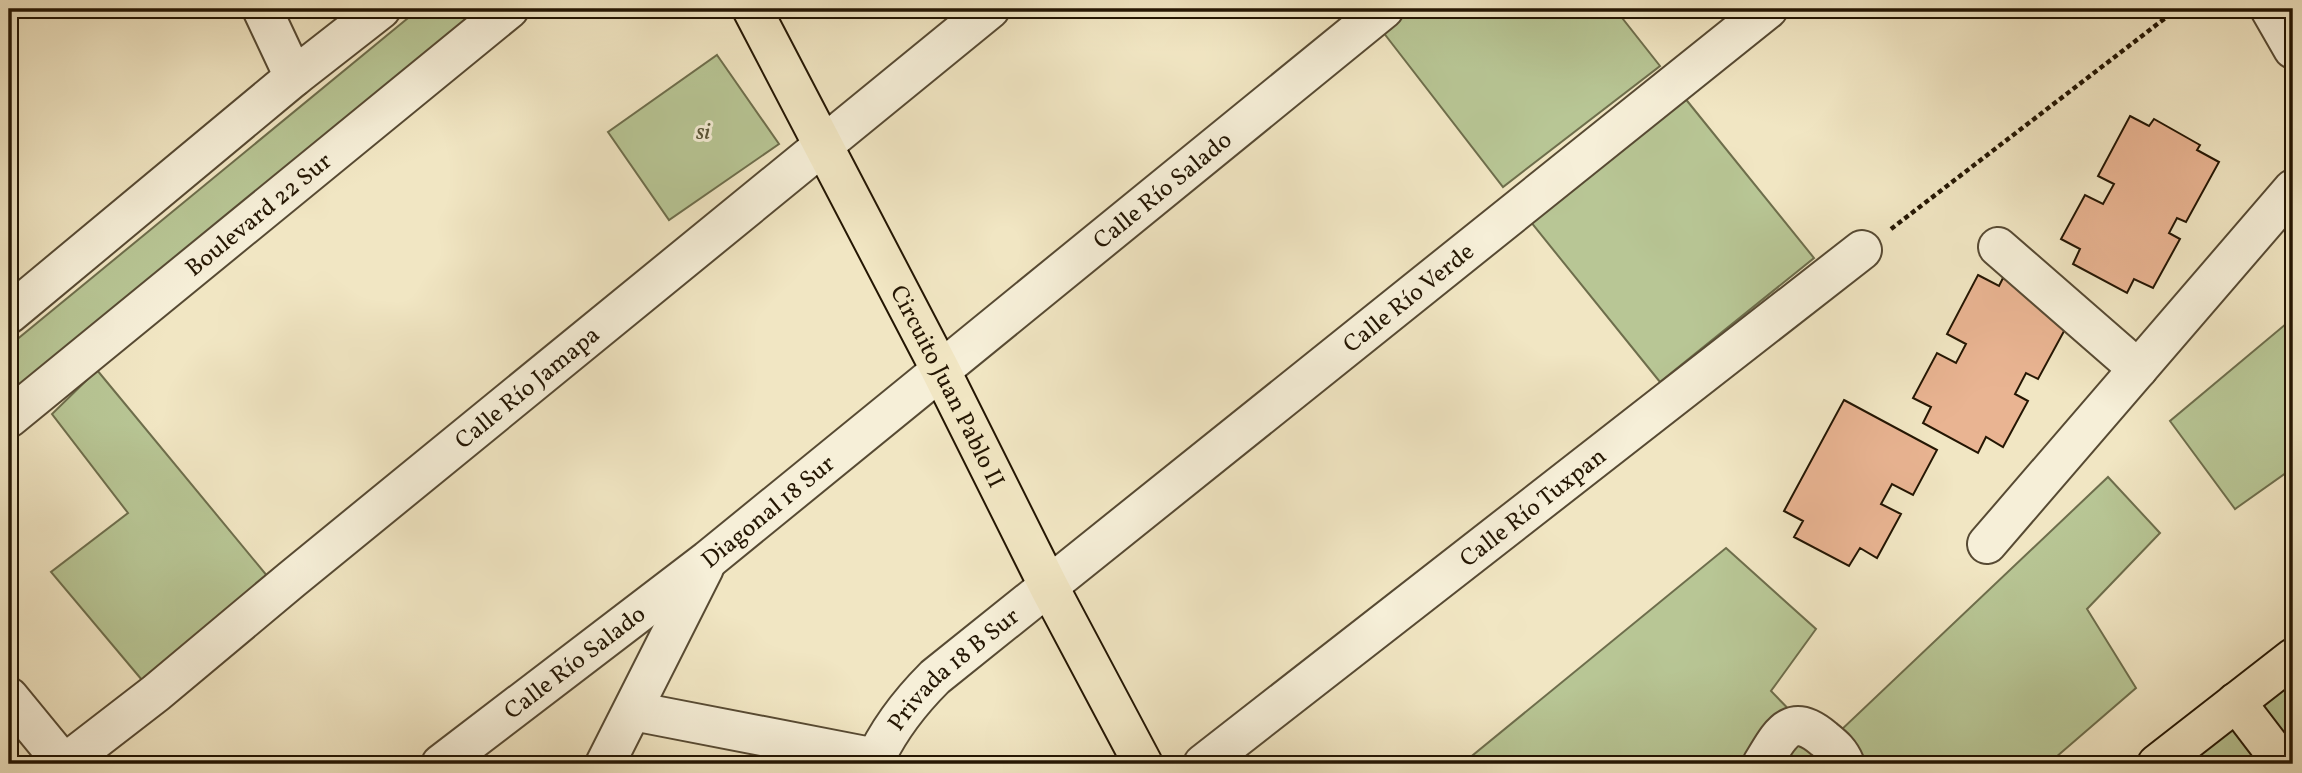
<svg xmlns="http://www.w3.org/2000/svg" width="2302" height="773" viewBox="0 0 2302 773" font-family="Vollkorn,serif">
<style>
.green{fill:#b8c695;stroke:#6e6e4c;stroke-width:2}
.building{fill:#e9b492;stroke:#241603;stroke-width:2}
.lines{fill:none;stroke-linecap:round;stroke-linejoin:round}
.minor-casing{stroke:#574a33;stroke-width:42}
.major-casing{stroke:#241603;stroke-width:42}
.path{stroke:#241603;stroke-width:4.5;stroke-dasharray:5 3.5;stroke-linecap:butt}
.minor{stroke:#f6efd8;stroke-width:38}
.major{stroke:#f1e6c3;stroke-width:38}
.labels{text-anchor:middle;stroke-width:6;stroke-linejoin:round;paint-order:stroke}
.park-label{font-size:24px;font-style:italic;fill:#585436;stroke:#f6efd8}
.street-label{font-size:24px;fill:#241603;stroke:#f6efd8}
</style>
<rect width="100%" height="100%" fill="#f1e6c3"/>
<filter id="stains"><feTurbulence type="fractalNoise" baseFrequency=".00286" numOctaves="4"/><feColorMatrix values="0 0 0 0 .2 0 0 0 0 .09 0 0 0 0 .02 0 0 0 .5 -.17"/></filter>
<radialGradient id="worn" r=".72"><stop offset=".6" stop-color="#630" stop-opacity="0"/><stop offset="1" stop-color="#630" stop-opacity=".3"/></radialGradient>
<path class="green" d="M419,9H480L9,399V346Z
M1413,9H1615L1660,66L1503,187L1383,32Z
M717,55L779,144L669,220L608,132Z
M1684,97L1814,258L1660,382L1530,221Z
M2293,318V468L2235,509L2170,421Z
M97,370L268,577L147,686L51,572L128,513L52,414Z
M2108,477L2160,533L2087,609L2136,688L2048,764H1867L1840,731Z
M1726,548L1816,629L1771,691L1842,764H1462Z
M2293,658V752L2277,764H2157Z"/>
<path class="building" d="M2130,116L2149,126L2154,119L2200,145L2197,150L2219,162L2186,222L2177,218L2169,233L2180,239L2153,288L2134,279L2127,293L2073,264L2080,249L2061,239L2085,195L2103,204L2114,184L2098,176Z
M1978,275L1999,286L2003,278L2050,304L2069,322L2038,379L2026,373L2015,394L2028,401L2003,447L1986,437L1978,453L1923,423L1931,407L1913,398L1937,353L1956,363L1966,344L1947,334Z
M1844,400L1937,450L1913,495L1892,484L1881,504L1901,514L1877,558L1860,548L1849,566L1794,537L1803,521L1784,511Z"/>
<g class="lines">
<defs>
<g id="minor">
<path d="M262,9L294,77"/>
<path d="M2270,9L2293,49"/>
<path d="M1998,247L2138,369"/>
<path d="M9,314L294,77L381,9"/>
<path id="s1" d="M9,418L509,9"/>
<path d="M1987,544L2293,189"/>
<path d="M9,697L64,764"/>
<path d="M633,711L876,758"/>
<path id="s2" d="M64,764L156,693L291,580L990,9"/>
<path id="s3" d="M441,764L708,560L1384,9"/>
<path d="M605,764L704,568"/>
<path id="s4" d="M873,764C887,732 911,701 935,677L1768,9"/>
<path id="s5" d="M1203,764L1862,250"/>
<path d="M1762,764C1780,735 1790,710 1824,739C1834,747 1840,752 1845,764"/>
</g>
<g id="major">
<path id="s6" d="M752,9L940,369L1049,587L1143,764"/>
<path d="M2236,702L2281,761"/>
<path d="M2157,764L2293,658"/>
</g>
</defs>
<use href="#minor" class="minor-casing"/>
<use href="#major" class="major-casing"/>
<path class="path" d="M1891,229L2177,9"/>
<use href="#minor" class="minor"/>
<use href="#major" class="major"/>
</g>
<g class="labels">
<g class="park-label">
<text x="703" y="139">si</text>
</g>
<g class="street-label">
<text dy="8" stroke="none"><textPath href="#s3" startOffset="922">Calle Río Salado</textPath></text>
<text dy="8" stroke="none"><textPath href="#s1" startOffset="322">Boulevard 22 Sur</textPath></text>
<text dy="8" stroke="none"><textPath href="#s4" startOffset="714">Calle Río Verde</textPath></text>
<text dy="8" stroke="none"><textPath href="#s2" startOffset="597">Calle Río Jamapa</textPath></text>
<text dy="8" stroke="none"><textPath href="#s6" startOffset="425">Circuito Juan Pablo II</textPath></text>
<text dy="8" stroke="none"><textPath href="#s5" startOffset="418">Calle Río Tuxpan</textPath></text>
<text dy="8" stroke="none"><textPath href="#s3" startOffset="413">Diagonal 18 Sur</textPath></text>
<text dy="8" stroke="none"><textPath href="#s3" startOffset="168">Calle Río Salado</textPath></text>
<text dy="8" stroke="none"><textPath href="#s4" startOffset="126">Privada 18 B Sur</textPath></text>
</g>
</g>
<rect width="2302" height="773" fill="none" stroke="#f1e6c3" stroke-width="35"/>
<rect x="10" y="10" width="2281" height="752" fill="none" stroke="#241603" stroke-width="3.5"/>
<rect x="18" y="18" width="2267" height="738" fill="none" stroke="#241603" stroke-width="2"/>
<rect width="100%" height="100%" filter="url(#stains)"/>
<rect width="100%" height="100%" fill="url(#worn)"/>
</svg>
